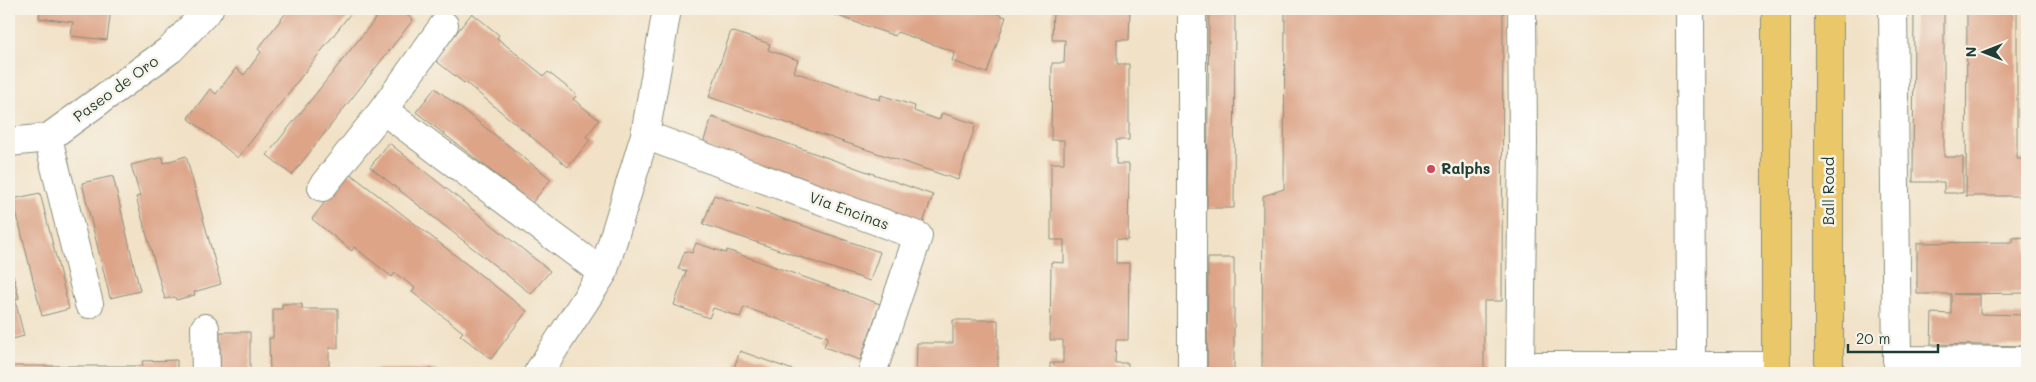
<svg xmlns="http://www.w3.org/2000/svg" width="2036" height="382" viewBox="0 0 2036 382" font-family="Mali,sans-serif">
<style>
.building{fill:#dda488}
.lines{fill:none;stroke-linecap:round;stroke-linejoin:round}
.minor-casing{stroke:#888f7d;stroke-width:30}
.major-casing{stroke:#888f7d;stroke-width:30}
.minor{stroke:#fff;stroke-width:28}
.major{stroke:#eac769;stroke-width:28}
.poi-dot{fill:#d1495b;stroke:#f7f3e8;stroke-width:2}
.labels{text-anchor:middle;stroke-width:5;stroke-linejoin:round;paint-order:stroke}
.street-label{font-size:15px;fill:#1f3d34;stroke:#f7f3e8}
.poi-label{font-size:15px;font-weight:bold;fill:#1f3d34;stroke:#f7f3e8;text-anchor:start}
</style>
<rect width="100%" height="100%" fill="#f7f3e8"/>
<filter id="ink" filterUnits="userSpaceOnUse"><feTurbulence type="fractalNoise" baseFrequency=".02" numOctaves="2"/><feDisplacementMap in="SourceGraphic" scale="10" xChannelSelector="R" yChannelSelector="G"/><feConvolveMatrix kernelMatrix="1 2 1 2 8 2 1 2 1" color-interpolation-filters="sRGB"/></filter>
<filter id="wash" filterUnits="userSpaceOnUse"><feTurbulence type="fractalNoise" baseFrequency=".0096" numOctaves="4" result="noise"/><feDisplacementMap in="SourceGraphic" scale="20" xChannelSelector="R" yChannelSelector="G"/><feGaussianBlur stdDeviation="1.12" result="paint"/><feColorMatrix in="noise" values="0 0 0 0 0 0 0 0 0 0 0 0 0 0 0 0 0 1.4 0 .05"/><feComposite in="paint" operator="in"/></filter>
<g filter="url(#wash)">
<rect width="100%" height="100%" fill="#f1e1c6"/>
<g id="blocks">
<path class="building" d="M40,9H111L107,40L71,36L73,22L39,18Z
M289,9H354L238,158L188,118L210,89L216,94L236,68L244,75L261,52L258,49Z
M383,9H399L413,20L292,175L267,155Z
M836,9H983L1006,17L987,73L952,61L955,52L897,32L895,36L835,15Z
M1053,9H1130L1129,40H1117V64H1129V140H1116V164H1129L1128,240L1116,239V263H1129L1128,340H1116L1115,363H1128V373H1050V363H1063V340H1050L1051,262L1064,263V240H1051V163H1064V140H1051L1052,63H1064L1065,40H1052Z
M1209,9H1235L1234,208H1207Z
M1285,9H1503L1502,301H1484V373L1262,372L1263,196L1284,189Z
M1914,9H1944V157H1963V193H1944V182H1913Z
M1967,9H2017V159H2027V196H1966Z
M472,13L499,35L497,38L544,76L548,72L577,95L573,99L599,120L586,137L590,140L568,167L465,82L464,83L435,60Z
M731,31L770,44L768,50L798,60L794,72L880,100L881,95L915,106L914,111L939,120L942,113L976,124L958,180L709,97Z
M435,88L551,179L532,203L416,112Z
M712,117L933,195L923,223L702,146Z
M389,143L550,271L531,294L370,167Z
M186,156L221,284L194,292L195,295L176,300L175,297L165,299L136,197L140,196L131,165L163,157L164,163Z
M348,172L527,311L491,359L460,335L463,332L412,292L415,288L395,273L392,277L354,247L352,251L312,219Z
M113,176L140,291L110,298L82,183Z
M40,193L69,309L42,316L13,199Z
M714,195L880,252L870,281L703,224Z
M2027,237V293L1954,294L1980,295V314L2027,315V346L1931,344L1932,313L1951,314V294H1917V243L2013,242V238Z
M696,243L726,253L727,250L880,304L860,360L824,347L828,337L744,307L740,317L713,308L709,318L674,305L686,271L678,269L685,251L692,253Z
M1208,258H1234V373H1207Z
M9,260L19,298L15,300L24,336L9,340Z
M282,304H302V309H338V348H329V373H270L269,338H273V309H282Z
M953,320H998V373H916L917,343H953Z
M220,332H250V373H220Z
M740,351L801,373H732Z
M177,360V373H9V366H143L142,361Z
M375,369H436V373H375Z"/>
</g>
</g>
<g filter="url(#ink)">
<use href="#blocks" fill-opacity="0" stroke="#888f7d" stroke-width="1"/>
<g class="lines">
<defs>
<path id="minor" d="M1192,9V373
M1522,9L1523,143L1520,366H1691L1690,9
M1893,9L1897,360L2027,361
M383,110L444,25
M645,135L918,236L872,373
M48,138L89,304
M9,142L48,138L171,49L209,9
M322,187L383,110L603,273
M205,328L206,373
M1691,366H1776
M538,373L603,273L645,135L667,9"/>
<path id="major" d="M1776,373V9
M1829,373V9"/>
</defs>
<use href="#minor" class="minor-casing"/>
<use href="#major" class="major-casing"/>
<use href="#minor" class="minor"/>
<use href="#major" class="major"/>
</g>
</g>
<circle class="poi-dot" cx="1431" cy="169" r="5"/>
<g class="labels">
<g class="street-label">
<text transform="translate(116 89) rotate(-36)" y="5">Paseo de Oro</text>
<text transform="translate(1829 191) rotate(-90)" y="5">Ball Road</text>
<text transform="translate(849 211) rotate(20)" y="5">Via Encinas</text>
</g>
<g class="poi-label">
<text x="1441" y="174">Ralphs</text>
</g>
</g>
<rect width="2036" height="382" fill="none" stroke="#f7f3e8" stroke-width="30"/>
<g transform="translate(1984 52) rotate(270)" stroke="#f7f3e8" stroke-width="4" paint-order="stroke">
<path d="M0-4L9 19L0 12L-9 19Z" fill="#1f3d34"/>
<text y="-8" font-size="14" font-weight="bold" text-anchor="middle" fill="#1f3d34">N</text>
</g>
<path d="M1848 344v8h90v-8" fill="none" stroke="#1f3d34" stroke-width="2.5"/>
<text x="1856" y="344" font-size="15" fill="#1f3d34" stroke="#f7f3e8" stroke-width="4" paint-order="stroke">20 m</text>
</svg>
